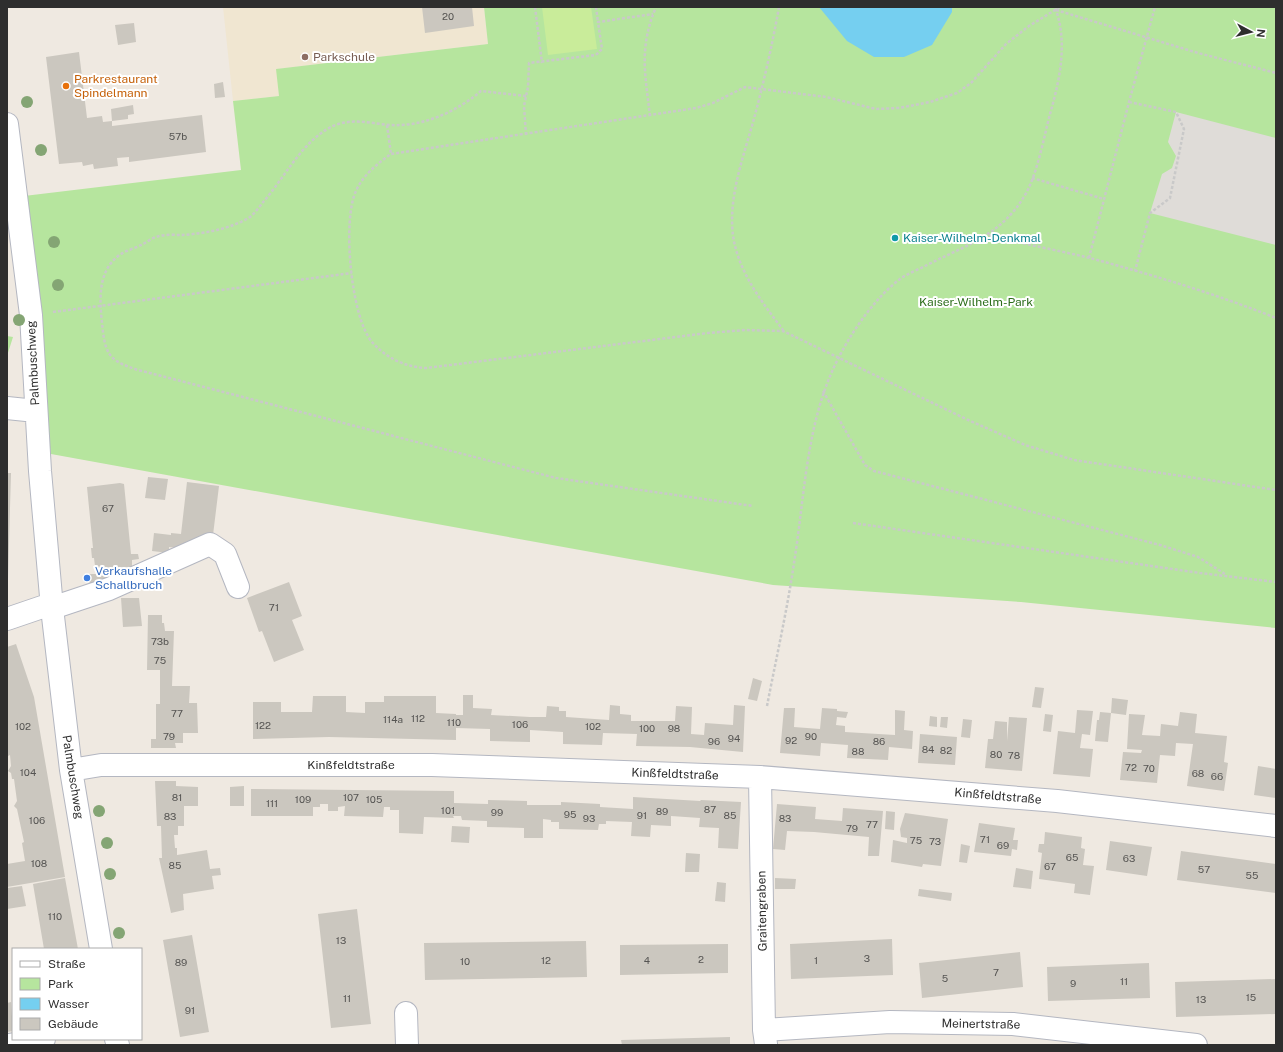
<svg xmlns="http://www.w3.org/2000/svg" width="1283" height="1052" viewBox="0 0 1283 1052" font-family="'Public Sans',sans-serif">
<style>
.education{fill:#f0e6d1}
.green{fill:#b6e59e}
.pitch{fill:#c9ec9a}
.plaza{fill:#dfdcd8}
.water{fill:#75cff0}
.building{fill:#cbc7bf}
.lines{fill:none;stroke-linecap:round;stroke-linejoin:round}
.minor-casing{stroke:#b4b7c1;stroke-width:24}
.path{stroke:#c9c9c9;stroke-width:2.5;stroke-dasharray:3 2;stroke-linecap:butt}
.minor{stroke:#fff;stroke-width:22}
.tree{fill:#84a574}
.education-dot{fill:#8d6e63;stroke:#fff;stroke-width:1.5}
.food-dot{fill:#e8710a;stroke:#fff;stroke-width:1.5}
.culture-dot{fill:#0f9aa8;stroke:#fff;stroke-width:1.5}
.shop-dot{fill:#3f7fe0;stroke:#fff;stroke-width:1.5}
.labels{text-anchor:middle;stroke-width:4;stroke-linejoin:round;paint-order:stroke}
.number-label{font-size:10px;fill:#555452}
.education-label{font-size:12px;fill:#785e54;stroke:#fff;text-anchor:start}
.food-label{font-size:12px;fill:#c56008;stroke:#fff;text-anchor:start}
.culture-label{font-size:12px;fill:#0d838f;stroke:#fff;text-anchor:start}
.park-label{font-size:12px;fill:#2c6e1b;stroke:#fff}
.street-label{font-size:12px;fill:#2e2e2e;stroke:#fff}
.shop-label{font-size:12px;fill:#366cbe;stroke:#fff;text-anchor:start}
</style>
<rect width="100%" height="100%" fill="#efe9e1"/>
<path class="education" d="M223,7H484L488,44L277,69L279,96L233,101Z"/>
<path class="green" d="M484,7H1276V628L1021,602L773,585L51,454L45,413L24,196L241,170L233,101L279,96L276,69L488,44Z
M7,336L13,337L7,356Z"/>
<path class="pitch" d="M542,7H591L597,49L548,55Z"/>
<path class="plaza" d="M1176,112L1276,138V245L1150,213L1162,174L1172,168L1176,156L1168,142Z"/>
<path class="water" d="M819,7H952V12L932,45L904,57H874L847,41Z"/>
<path class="building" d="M422,7H472L474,26L425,33Z
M134,23L136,42L118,45L115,25Z
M79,52L87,118L102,116L103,122L112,121V126L202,115L206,152L129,162V157L117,158L118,166L94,169L93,164L83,166L82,162L59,164L46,57Z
M223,82L225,97L215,98L214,84Z
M133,105L134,114L128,115V119L112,121L111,109Z
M7,473H11L8,579H7Z
M148,477L168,479L165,500L145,498Z
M187,482L219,486L213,535L179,548L169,547V553L152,551L154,533L171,535V533L181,534Z
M120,483L124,484L131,554H138L139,559L132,560V569L109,572L110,583L90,588L89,574H96L94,558H92L91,548H93L87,487Z
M289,582L302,616L292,620L304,650L274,662L262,631L259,632L247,598Z
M121,598H139L142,626L123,627Z
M148,615H162V623H164L165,631H174L172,686H190L189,703H197L198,733H183V743H175L176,748H151V739H156V704H160V670H147Z
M16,644L34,697L65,877L7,887V864L25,861L22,843L24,842L17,809L14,806L17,801L14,779H12L11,773L8,771L11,766L10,755L8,756L7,753V702L15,701L7,702V647Z
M753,678L762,681L757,701L748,699Z
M1035,687L1044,688L1041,708L1032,707Z
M463,695H473V708L492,709L491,715L530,717H546L547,706L559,707V711H566V717L609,720L610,705L620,706V714L631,715V721H675L676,706L692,707L691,734L704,735L705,723L733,725L734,705L745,706L743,752L690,747L636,746L637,734L603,733L602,745L563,744V732L530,730V742L490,741V729L456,728V740L329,737L253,739V702H281V712H312L313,696H346V712L365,713V702H384V696H436V713L456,714V715H463Z
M1112,698L1128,700L1126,715L1111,713Z
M784,708H795L794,727L820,729L822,708L837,709V711L848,712L846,718L837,717L836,725L845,726V732L895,735V710L905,711L904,730L913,731L912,749L889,747L888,760L847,758L848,745L821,743L820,756L780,753Z
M1077,710L1093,711L1090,735L1082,734L1080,748L1093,749L1090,777L1053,774L1058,731L1075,733Z
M1100,712L1111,713L1108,742L1095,741L1097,720H1099Z
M1180,712L1197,714L1195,733L1227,736L1224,762L1228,763L1224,791L1187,786L1193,744L1176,743L1175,756L1160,755L1157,783L1120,780L1123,752L1141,753L1142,750L1127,749L1129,714L1145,715L1142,735L1160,736L1161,724L1178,726Z
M1045,714L1053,715L1051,732L1043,731Z
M930,716L937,717V727L929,726Z
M941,717H948L947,728L940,727Z
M1009,717L1027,718L1022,771L985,768L988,739H993L995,721L1007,722V741Z
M963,719L972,720L970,738L961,737Z
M920,734L957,737L955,765L918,763Z
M1258,766L1276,769V798L1254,795Z
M155,781H176V786L198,787V806H184V826H178V835H174L175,848H177V855L207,850L210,869L220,868L221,875L212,876L214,889L183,894L184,910L171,913L159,858H162L161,826H157Z
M244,786V806H230V787Z
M251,789L454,791V803L488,804V800L527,801V805H561V802L600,804V807L633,809V797L700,801L701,800L741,802L738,849L718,848L719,828L699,827L700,818L671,816V826L651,825L650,837L631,836L632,822L606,821V824H599L598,830L559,829V822H551V820L543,819V838H524V828L487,827V821L462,820L461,816H453L454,818L424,817L423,834L399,833V810H390V807H384L383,817L344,816L345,806L338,807V811H328V804H320V807H313V816H251Z
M777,804L816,807L815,819L842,821L843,808L883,811L879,856H868L869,837L814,832L787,831L785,850L773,849Z
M886,811L895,812L894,830L885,829Z
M905,813L948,819L941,866L923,864L922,867L891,862L893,840L907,843V838L901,837L900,829Z
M979,823L1015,828L1013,840H1018L1017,850L1012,849L1011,856L974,852Z
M452,826L470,827L469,843L451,842Z
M1045,832L1082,837L1081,848L1085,849L1083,865L1094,866L1090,895L1074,893L1075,884L1039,879L1042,853L1038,852L1039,844H1044Z
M1110,841L1152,847L1147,876L1106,870Z
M961,844L970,846L967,863L959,862Z
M1181,851L1276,864V893L1177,880Z
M686,853L700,854L699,872H685Z
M1016,868L1033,871L1031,889L1013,887Z
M65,878L78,949H44L33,884Z
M775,878L796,879L795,889H775Z
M717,882L726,883L725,902L715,901Z
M22,886L26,906L7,909V888Z
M919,889L952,893L951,901L918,896Z
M357,909L371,1024L331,1028L318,914Z
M192,935L209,1032L180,1037L163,940Z
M892,939L893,975L791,979L790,944Z
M586,941L587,977L425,980L424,943Z
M728,944V973L620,975V945Z
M1020,952L1023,987L922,998L919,963Z
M1149,963L1150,998L1048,1001L1047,967Z
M1276,979V1014L1176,1017L1175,982Z
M11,1002L13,1031L7,1032V1003Z
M730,1037V1045H622L621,1040Z"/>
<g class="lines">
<defs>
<path id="minor" d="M7,124L31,315L40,471L52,608L71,770L101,949
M7,408L36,411
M52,608L109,589L210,544L225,554L238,587
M7,619L51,604
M71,770L101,765H432L760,777L1057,801L1276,826
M760,777L764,1030L766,1044
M406,1013L407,1045
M764,1030L890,1022L1013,1024L1196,1045
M116,1039L118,1045
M9,1045L44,1039"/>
</defs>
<use href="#minor" class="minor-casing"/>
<path class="path" d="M535,7L542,63
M596,7L598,22
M779,7C773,41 765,77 756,111C745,155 722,207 737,253C746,282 765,306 783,330
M1060,7L1029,26L1006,44L971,83L957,93L930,102L899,108L876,109L826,97L745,87L713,103L696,108L391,154C377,164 363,175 356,191C342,220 351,318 372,342C386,358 405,367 426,368L708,333L745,330L783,331L966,419L1025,445L1074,460L1276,490
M1056,10L1198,53L1276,73
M526,96L481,91C456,112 423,127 389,125C370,123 351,118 333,126C303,140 285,177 264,201C260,206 255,213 250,217C230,229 207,233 183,235C175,235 164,234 156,237C152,238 147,242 143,244C136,248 127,250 121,254C95,271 100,305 103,332C106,358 114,362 138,370L556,478L753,506
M1129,102L1176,112L1184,129L1170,198L1150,213L1135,271
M650,116C645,74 639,47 656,7
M387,125L391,154
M526,135L524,106L528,87L529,63L596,55L602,49L598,22L653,14
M1032,178L1104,199
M989,235C1022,244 1057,250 1090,258C1153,275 1216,294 1276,318
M1089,258L1129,102L1155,7
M53,312L352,273
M823,391L865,465L874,471L1160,545L1198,557L1225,574
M853,523L1200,573L1276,582
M767,706C776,659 787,611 794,563C805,495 806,421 838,359C852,331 875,298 900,279C907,274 917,270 925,266C964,246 1001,236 1025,195C1037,175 1044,137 1050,114C1060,79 1068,42 1055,7"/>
<use href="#minor" class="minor"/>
</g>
<g class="tree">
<circle cx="27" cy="102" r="6"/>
<circle cx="41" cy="150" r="6"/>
<circle cx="54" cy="242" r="6"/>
<circle cx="58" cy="285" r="6"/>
<circle cx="19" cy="320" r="6"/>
<circle cx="99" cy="811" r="6"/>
<circle cx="107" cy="843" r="6"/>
<circle cx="110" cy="874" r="6"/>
<circle cx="119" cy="933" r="6"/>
</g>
<circle class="education-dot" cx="305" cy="57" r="4"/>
<circle class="food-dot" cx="66" cy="86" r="4"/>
<circle class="culture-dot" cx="895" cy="238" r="4"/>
<circle class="shop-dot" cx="87" cy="578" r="4"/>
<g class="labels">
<g class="number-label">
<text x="448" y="20">20</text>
<text x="178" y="140">57b</text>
<text x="108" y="512">67</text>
<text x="274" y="611">71</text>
<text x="160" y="645">73b</text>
<text x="160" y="664">75</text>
<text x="177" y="717">77</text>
<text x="418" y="722">112</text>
<text x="393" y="723">114a</text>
<text x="454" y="726">110</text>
<text x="520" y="728">106</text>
<text x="263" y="729">122</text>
<text x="23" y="730">102</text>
<text x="593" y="730">102</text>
<text x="647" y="732">100</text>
<text x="674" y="732">98</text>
<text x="169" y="740">79</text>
<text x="811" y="740">90</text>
<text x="734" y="742">94</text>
<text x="791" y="744">92</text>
<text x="714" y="745">96</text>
<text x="879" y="745">86</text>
<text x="928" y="753">84</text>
<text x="946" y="754">82</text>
<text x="858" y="755">88</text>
<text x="996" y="758">80</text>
<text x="1014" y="759">78</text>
<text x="1131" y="771">72</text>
<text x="1149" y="772">70</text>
<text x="28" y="776">104</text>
<text x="1198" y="777">68</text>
<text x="1217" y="780">66</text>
<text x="177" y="801">81</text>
<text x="351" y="801">107</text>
<text x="303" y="803">109</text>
<text x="374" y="803">105</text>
<text x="272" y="807">111</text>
<text x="710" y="813">87</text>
<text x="448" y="814">101</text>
<text x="662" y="815">89</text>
<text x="497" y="816">99</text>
<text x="570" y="818">95</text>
<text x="642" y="819">91</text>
<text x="730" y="819">85</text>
<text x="170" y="820">83</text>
<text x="589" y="822">93</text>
<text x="785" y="822">83</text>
<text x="37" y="824">106</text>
<text x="872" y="828">77</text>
<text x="852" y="832">79</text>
<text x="985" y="843">71</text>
<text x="916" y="844">75</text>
<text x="935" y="845">73</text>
<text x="1003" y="849">69</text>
<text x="1072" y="861">65</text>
<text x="1129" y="862">63</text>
<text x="39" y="867">108</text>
<text x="175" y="869">85</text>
<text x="1050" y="870">67</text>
<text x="1204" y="873">57</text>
<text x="1252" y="879">55</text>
<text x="55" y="920">110</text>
<text x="341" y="944">13</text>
<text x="867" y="962">3</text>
<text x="701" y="963">2</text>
<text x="546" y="964">12</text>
<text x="647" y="964">4</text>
<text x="816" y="964">1</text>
<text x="465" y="965">10</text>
<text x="181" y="966">89</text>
<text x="996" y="976">7</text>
<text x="945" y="982">5</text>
<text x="1124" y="985">11</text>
<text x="1073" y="987">9</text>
<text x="1251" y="1001">15</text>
<text x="347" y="1002">11</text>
<text x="1201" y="1003">13</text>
<text x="190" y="1014">91</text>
</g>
<g class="education-label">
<text x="313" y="61">Parkschule</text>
</g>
<g class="food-label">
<text x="74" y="83">Parkrestaurant<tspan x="74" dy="14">Spindelmann</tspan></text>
</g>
<g class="culture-label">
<text x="903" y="242">Kaiser-Wilhelm-Denkmal</text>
</g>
<g class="park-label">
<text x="976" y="306">Kaiser-Wilhelm-Park</text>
</g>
<g class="street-label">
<text transform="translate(33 363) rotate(-93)" y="4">Palmbuschweg</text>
<text x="351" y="769">Kinßfeldtstraße</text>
<text transform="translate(675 774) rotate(2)" y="4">Kinßfeldtstraße</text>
<text transform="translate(73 777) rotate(81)" y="4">Palmbuschweg</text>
<text transform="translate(998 796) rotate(5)" y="4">Kinßfeldtstraße</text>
<text transform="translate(762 911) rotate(-91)" y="4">Graitengraben</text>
<text transform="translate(981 1024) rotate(1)" y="4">Meinertstraße</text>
</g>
<g class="shop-label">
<text x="95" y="575">Verkaufshalle<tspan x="95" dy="14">Schallbruch</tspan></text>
</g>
</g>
<rect width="1283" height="1052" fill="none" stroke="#2e2e2e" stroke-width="16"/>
<rect x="12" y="948" width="130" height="92" fill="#ffffff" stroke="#ababab"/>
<rect x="20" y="961" width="20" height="6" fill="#ffffff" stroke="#ababab"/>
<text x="48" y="968" font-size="12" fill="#2e2e2e">Straße</text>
<rect x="20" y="978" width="20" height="12" fill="#b6e59e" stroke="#ababab"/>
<text x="48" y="988" font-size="12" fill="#2e2e2e">Park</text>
<rect x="20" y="998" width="20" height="12" fill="#75cff0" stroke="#ababab"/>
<text x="48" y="1008" font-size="12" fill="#2e2e2e">Wasser</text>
<rect x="20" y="1018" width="20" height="12" fill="#cbc7bf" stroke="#ababab"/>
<text x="48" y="1028" font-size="12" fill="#2e2e2e">Gebäude</text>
<g transform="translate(1251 32) rotate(97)" stroke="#ffffff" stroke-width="3" paint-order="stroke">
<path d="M0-3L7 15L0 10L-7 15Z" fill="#2e2e2e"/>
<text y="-6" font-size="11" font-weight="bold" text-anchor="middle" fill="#2e2e2e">N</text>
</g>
</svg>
